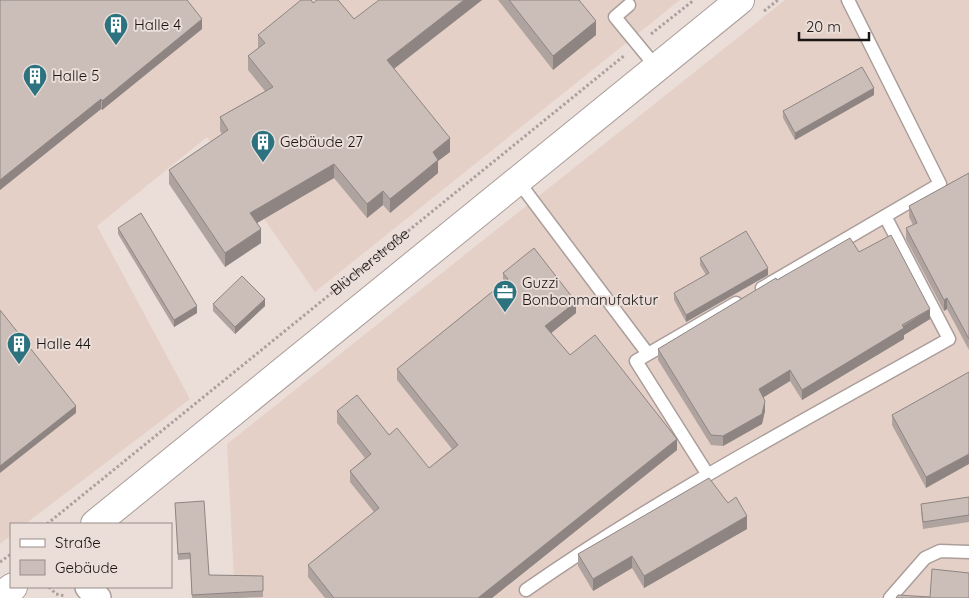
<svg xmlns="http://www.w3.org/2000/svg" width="969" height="598" viewBox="0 0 969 598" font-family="Quicksand,sans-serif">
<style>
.built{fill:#e5d0c8}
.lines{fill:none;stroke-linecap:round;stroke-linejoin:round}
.lane-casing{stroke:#ab9e9a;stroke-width:15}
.street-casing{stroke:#ab9e9a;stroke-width:28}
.secondary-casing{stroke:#ab9e9a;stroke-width:30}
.path{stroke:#aba09c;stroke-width:3;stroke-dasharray:2.5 2.5;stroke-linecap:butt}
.lane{stroke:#fff;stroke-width:12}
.street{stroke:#fff;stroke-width:25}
.secondary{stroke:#fff;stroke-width:28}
.wall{fill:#afa39f}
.shaded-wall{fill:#8e8582}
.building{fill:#cbbeb9;stroke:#8e8582}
.labels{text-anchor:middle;stroke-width:4;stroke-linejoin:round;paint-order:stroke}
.poi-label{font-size:15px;fill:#1b1614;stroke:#ebddd8;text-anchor:start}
.street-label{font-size:15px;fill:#1b1614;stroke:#ebddd8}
</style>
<rect width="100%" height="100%" fill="#ebddd8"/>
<path class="built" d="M0,0H680L315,292L207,137L97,226L190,399L25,524H11V535L0,544Z
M785,0H969V598H235L227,444Z"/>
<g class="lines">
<defs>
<path id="lane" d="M629,5L615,17L657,68
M518,181L648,354
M762,288L940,184L848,0
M708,475L636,361L736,303
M526,590C660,496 807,419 949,339L885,216
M890,598L925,558L940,551L969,552"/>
<path id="street" d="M88,587L98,598"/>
<path id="secondary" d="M95,524L740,0
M0,596L13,587"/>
</defs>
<use href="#lane" class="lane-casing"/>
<use href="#street" class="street-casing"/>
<use href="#secondary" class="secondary-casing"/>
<g class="path">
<path d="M764,11L778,0"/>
<path d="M651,34L694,0"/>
<path id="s1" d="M47,524L625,55"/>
<path d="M0,562L11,554"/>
<path d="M49,587L56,594L65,596"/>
</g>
<use href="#lane" class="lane"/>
<use href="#street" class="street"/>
<use href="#secondary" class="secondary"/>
</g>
<path class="wall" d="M0,0L202,29L102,110L101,109L0,190Z
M482,0L394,69L450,152L438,161V173L390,213L383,205L367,218L334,178L257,223L261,243L225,267L169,184V170L222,134L220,131V117L265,91L248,70V56L258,48V35L313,3L354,19Z
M498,0H579L596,35L553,70Z
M874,95L795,140L783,118V111Z
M969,173V350L947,309L944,311L906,239V228L913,225L909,217V206Z
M118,228L197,313L174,327L118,234Z
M859,252L930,319L904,335V339L802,400L790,381L763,397L765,411L762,424L723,446L711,445L658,360V349L777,280Z
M700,258L768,275L686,322L674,300V293L706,275L700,265Z
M503,273L576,313L551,333L570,355L677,450L492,598H325L308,577V565L374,512L350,482V471L365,458L337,423V411L389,435L429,468L452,449L397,380V369L503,283Z
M213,304L265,306L235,334L213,311Z
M969,372L926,488L892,425V415Z
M969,497V522L923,529L921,511V504Z
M175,503L209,575L263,576V597L240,598H192L190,559L178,560Z
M747,529L644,588L632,568L593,591L578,566V554Z"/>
<path class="shaded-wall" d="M464,0H482L387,74V60Z
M202,19V29L102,110V101Z
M596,21V35L553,70V56Z
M874,88V95L795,140V133Z
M101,99V109L0,190V180Z
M450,138V152L438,161V173L390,213V199L433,152Z
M334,164V178L250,227V213Z
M383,191V205L367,218V204Z
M261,229V243L225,267V253Z
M768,268V275L686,322V315Z
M947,298V309L944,311V300Z
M265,299V306L235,334V327Z
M576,302V313L545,338V326Z
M197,306V313L174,327V320Z
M930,309V319L904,335V339L802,400V390Z
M790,370V381L759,400V389Z
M765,401V411L762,424L723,446V436Z
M76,406V413L0,473V466Z
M677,439V450L492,598H478Z
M969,454V464L926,488V477Z
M747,516V529L644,588V576Z
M632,556V568L593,591V579Z"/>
<path class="building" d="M0,0H187L202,19L102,101L101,99L0,180Z
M301,0H311L313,3L317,0H338L354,19L379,0H464L387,60L450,138L433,152L438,160L410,183L390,199L383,191L367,204L334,164L250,213L261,229L225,253L169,170L228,130L220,117L273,87L248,56L265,43L258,35Z
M509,0H579L596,21L553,56Z
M862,67L874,88L795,133L783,111Z
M969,173V339L947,298L944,300L906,228L917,223L909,206Z
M141,213L197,306L174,320L118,228Z
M746,231L768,268L686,315L674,293L709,273L700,258Z
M891,235L930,309L902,325L904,328L802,390L790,370L759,389L765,401L762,414L723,436L711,435L658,349L776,278L777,280L850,238L859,252Z
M534,248L576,302L545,326L570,355L595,335L677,439L478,598H334L308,565L379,508L350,471L371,454L337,411L357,395L389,435L397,428L429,468L458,445L397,369L508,279L503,273Z
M242,276L265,299L235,327L213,304Z
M0,310L76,406L0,466Z
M969,372V454L926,477L892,415Z
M709,478L728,503L736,497L747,516L644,576L632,556L593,579L578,554Z
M969,497V515L923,522L921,504Z
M204,501L209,575L263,576V591L192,595L190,553L178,554L175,503Z
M932,569L969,573V598H896L898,595L930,597Z"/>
<defs>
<symbol id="building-pin" viewBox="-11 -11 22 30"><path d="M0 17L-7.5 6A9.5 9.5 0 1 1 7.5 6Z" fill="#2c737f" stroke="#ebddd8"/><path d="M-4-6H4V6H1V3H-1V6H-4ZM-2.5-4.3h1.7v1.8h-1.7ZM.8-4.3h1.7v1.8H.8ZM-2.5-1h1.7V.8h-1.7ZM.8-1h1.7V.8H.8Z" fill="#fff"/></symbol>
<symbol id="office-pin" viewBox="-11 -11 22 30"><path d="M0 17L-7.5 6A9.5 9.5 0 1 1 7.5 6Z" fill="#2c737f" stroke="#ebddd8"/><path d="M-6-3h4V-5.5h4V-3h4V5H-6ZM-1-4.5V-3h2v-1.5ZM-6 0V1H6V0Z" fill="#fff"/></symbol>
</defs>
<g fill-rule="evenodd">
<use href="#building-pin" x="102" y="11" width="28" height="38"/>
<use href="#building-pin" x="21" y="62" width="28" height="38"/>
<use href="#building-pin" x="249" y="128" width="28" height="38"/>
<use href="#office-pin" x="491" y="278" width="28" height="38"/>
<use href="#building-pin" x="5" y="330" width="28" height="38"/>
</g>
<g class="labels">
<g class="poi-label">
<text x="134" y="30">Halle 4</text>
<text x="52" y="81">Halle 5</text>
<text x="280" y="147">Gebäude 27</text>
<text x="522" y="288">Guzzi<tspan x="522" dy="17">Bonbonmanufaktur</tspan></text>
<text x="36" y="349">Halle 44</text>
</g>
<g class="street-label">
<text dy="5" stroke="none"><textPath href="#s1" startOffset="416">Blücherstraße</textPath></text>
</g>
</g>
<rect x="10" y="523" width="162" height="65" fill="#ebddd8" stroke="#988d8a"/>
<rect x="20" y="539" width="25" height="8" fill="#ffffff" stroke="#988d8a"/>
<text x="55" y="548" font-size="15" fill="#1b1614">Straße</text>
<rect x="20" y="560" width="25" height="15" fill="#cbbeb9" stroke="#988d8a"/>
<text x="55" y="573" font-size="15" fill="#1b1614">Gebäude</text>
<path d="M799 32v8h70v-8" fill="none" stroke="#1b1614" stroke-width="2.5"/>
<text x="806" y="32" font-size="15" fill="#1b1614" stroke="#ebddd8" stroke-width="4" paint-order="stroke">20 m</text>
</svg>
